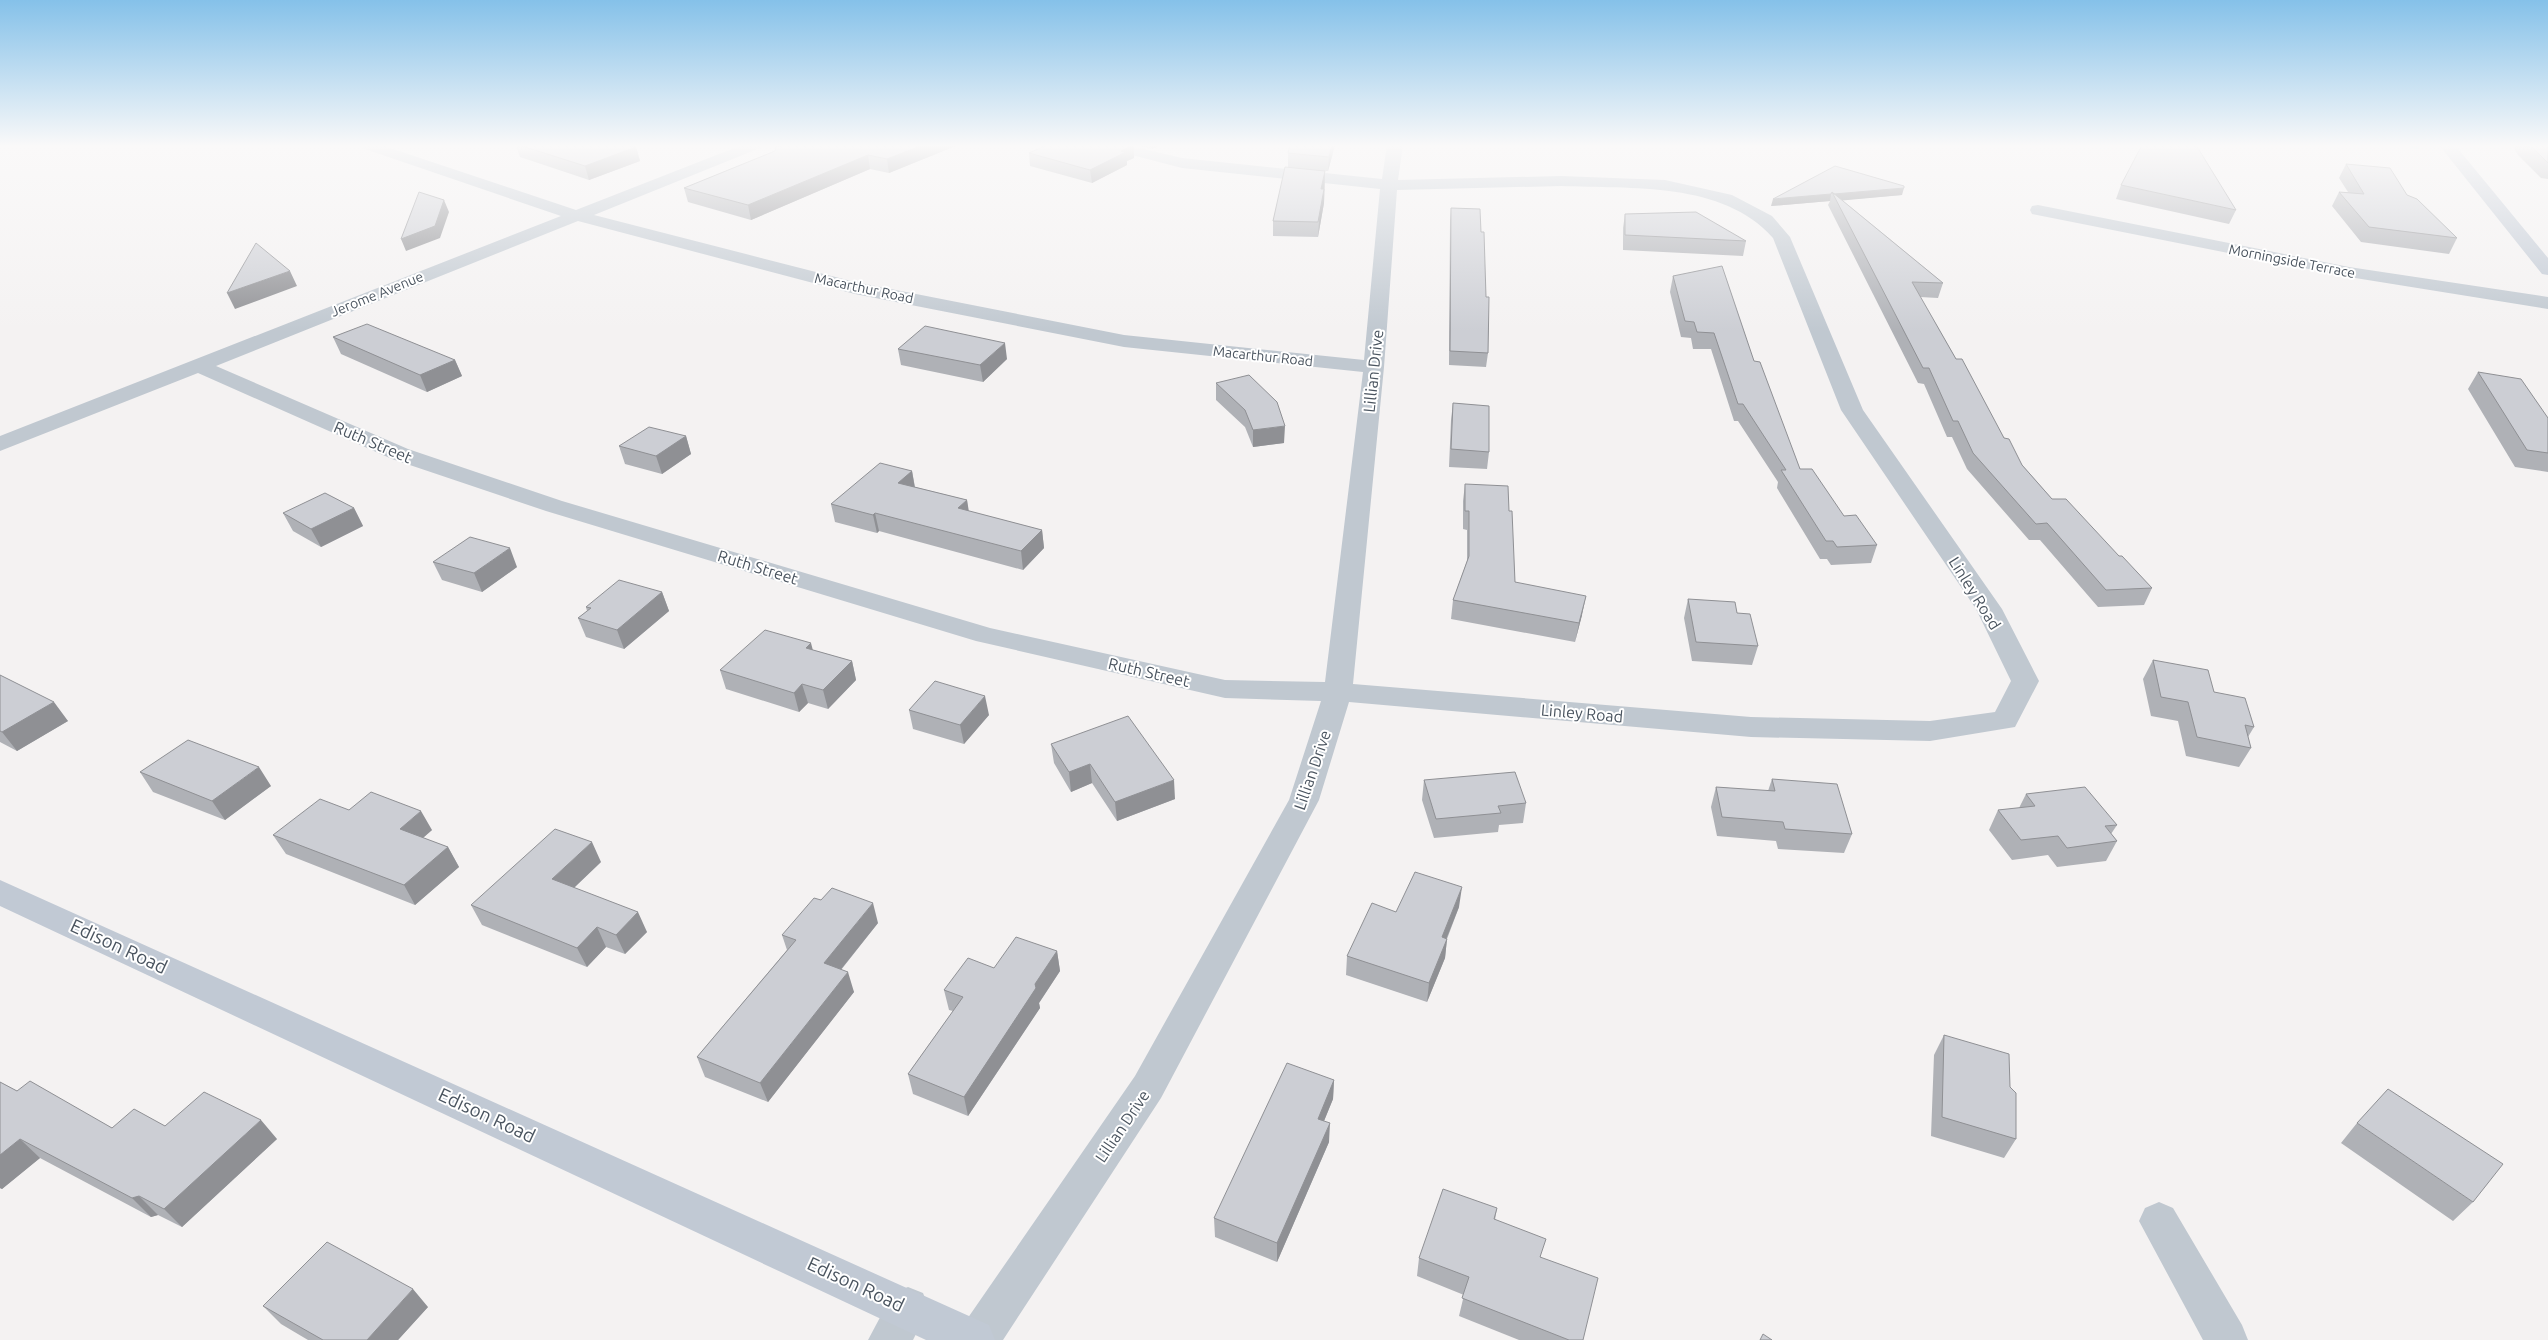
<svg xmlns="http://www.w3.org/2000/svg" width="2548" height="1340" viewBox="0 0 2548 1340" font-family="Ubuntu,sans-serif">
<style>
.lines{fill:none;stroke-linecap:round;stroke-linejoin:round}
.stream{stroke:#92d4ea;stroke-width:6}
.street{fill:#c0c8d0;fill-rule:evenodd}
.secondary{fill:#c1c9d4;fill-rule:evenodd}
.wall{fill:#afb1b6}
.shaded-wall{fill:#8f9094}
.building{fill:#ccced4;stroke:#8f9094}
.labels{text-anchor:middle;stroke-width:4;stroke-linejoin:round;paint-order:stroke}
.far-street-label{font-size:14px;fill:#4a545f;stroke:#fff}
.street-label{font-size:16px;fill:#4a545f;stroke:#fff}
.near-street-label{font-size:19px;fill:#4a545f;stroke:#fff}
</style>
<rect width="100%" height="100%" fill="#f4f2f2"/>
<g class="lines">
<path class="stream" d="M2412,145L2417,146"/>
<path class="street" d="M359,145H381L576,210L742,145H763L760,148L594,215L855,282L1124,335L1364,360L1380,189L1182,168L1105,148L1102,145H1127L1182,158L1382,179L1387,145H1403L1398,180L1561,176L1665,180L1732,195L1772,216L1790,237L1863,410L2002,609L2039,681L2015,727L1930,741L1751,737L1349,702L1319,800L1161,1098L1003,1340H957L963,1325L1135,1076L1289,800L1321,701L1225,698L976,641L546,511L392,459L198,373L0,451V436L561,216L362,148ZM1561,186C1631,189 1723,181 1773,238L1841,410L1976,609L2011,681L1995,712L1930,721L1751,717L1353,684L1384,367L1397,190ZM578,221L855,294L1124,347L1363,372L1325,682L1225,680L990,628L562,501L408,449L216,366Z
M2038,205L2349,267L2548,297V309L2349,277L2032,214L2030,210L2032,206Z
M2159,1202L2173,1208L2242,1325L2248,1340H2203L2139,1221L2145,1208Z
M908,1287L923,1293L929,1308L913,1340H868L893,1293Z"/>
<path class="secondary" d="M2439,145H2455L2548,258V275L2542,274Z
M0,880L989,1325L995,1340H926L0,906Z"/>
</g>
<path class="wall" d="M516,145H628L636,147L640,161L589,180L520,157Z
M782,145H958L889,173L870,169L751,220L688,202L684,188L775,151Z
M1134,145V158L1127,161V165L1092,183L1030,166L1029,153Z
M1134,145H1160L1152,149Z
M1335,145L1328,171H1325L1324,203L1318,237L1273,236V221L1288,167V153Z
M2512,145H2548V179L2541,178L2518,155Z
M2346,164L2407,195L2457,238L2449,254L2361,242L2332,206L2339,192H2348L2339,178Z
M1835,166L1902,195L1842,200L1943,283L1938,298L1920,297L1956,359L2004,438L2022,465L2052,499L2119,556L2152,588L2144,605L2098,607L2040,540H2029L1967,469L1952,437H1947L1924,384L1918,383L1828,205L1830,201L1771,206Z
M2121,185L2236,210L2229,224L2116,199Z
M1451,208L1488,353L1486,367L1449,365L1450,221Z
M1625,214L1746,241L1743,256L1623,250V228Z
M1673,276L1754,361L1800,469L1844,516L1877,545L1871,563L1831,565L1827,559H1820L1777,488L1778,482L1738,421H1734L1711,349H1693L1691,338L1681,337L1670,292Z
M333,337L455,360L462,376L427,392L341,354Z
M898,349L1007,359L983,382L901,365Z
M2478,372L2548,418V472L2515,467L2468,389Z
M1216,383L1284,443L1253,447L1245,427L1216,400Z
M1453,403L1489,452L1487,469L1449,467L1451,420Z
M686,436L691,454L662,474L625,464L619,446Z
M912,471L915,487L967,500L968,511L1042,530L1044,548L1023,570L879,531L877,533L835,522L831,504Z
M1465,484L1509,511L1515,582L1582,615L1575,642L1451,619L1453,600L1467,561V530L1463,529V501Z
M354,508L363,526L321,547L293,531L283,513Z
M433,562L517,567L482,592L442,580Z
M662,592L669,611L624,649L586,637L578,618L587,611L586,607Z
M1688,599L1737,613L1758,646L1752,665L1692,661L1684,618Z
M813,650L852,661L856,680L828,709L808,703L799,712L726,689L720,670Z
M2153,660L2214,692L2254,727L2248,737L2251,748L2239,767L2186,756L2178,721L2151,716L2143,679Z
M0,675L68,721L17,751L0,742Z
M909,710L989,715L964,744L913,729Z
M1051,744L1175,799L1117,821L1092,783L1071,792L1054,763Z
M140,772L271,786L225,820L153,792Z
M1772,779L1852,834L1844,853L1778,849L1776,841L1717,836L1711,807L1716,787L1768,791Z
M1424,780L1526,803L1523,823L1499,825L1498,832L1434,838L1422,800Z
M2026,794L2117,825L2111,834L2117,841L2106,861L2057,867L2048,855L2012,860L1989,830L1998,810L2019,808Z
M349,810L432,830L423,838L448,847L459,867L415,905L286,854L273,835Z
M601,862L574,888L647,932L625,954L606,947L587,967L482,925L471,905Z
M1459,907L1447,939L1445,958L1427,1002L1346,975L1347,956L1396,912Z
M878,923L841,970L854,992L768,1102L705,1077L697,1057L787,950L782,935Z
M1057,951L1060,971L1039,1003L1040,1008L968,1116L913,1094L908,1074L953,1011L949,1010L944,990L994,968Z
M1944,1035L2010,1087L2016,1139L2004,1158L1931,1136L1934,1055Z
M1334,1080L1333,1099L1324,1121L1329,1142L1277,1262L1215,1237L1214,1218Z
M0,1082L17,1091L112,1128L165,1126L277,1139L182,1227L158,1215L151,1217L40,1158L2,1189L0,1188Z
M2357,1123L2473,1202L2453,1221L2341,1143Z
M1497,1208L1495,1220L1541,1257L1583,1340H1519L1459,1316L1464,1295L1417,1276L1419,1258Z
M263,1306L428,1307L398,1340H308L281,1324Z"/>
<path class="shaded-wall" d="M923,145H958L889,173L887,159Z
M1134,145V158L1127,161V165L1092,183L1090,170L1121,151Z
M1151,145H1160L1152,149Z
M1332,145H1335L1328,171L1329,157Z
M636,147L640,161L589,180L585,166Z
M868,155L870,169L751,220L748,205Z
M1325,171L1324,203L1318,237L1321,189Z
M1904,188L1902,195L1837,201L1833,194Z
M1831,194L1830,201L1771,206L1773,199Z
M444,200L449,212L440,238L406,251L401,239Z
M290,271L297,286L235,309L227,293Z
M1005,343L1007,359L983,382L980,365Z
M455,360L462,376L427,392L420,375Z
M1285,426L1284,443L1253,447V430Z
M686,436L691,454L662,474L656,456Z
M912,471L915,489L898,483Z
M967,500L970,518L958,508Z
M354,508L363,526L321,547L311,529Z
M875,513L879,531L877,533L873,515Z
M1042,530L1044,548L1023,570L1021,551Z
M510,548L517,567L482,592L474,573Z
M662,592L669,611L624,649L617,630Z
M1586,596L1582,615L1575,642L1579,623Z
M811,643L816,662L806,648Z
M852,661L856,680L828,709L823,690Z
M802,684L808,703L799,712L794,693Z
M985,696L989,715L964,744L960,725Z
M54,702L68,721L17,751L2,732Z
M1090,764L1092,783L1071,792L1069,772Z
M259,767L271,786L225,820L212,801Z
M1174,780L1175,799L1117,821L1115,802Z
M421,811L432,830L411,848L400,829Z
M592,842L601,862L562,899L552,879Z
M448,847L459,867L415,905L404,885Z
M1462,887L1459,907L1439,957L1442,937Z
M873,903L878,923L830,983L824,963Z
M638,912L647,932L625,954L616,935Z
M597,927L606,947L587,967L577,948Z
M1447,939L1445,958L1427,1002L1429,983Z
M1057,951L1060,971L1039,1003L1040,1008L968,1116L964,1097L1035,984Z
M848,972L854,992L768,1102L760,1083Z
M1334,1080L1333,1099L1317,1138L1318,1119Z
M261,1120L277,1139L182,1227L164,1209Z
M1330,1123L1329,1142L1277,1262V1243Z
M20,1139L40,1158L2,1189L0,1188V1155Z
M139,1196L158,1215L151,1217L132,1198Z
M413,1289L428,1307L398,1340H367Z"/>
<path class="building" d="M519,145H628L636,147L585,166Z
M782,145H923L887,159L868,155L748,205L684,188L775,151L776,147Z
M1047,145H1133L1121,151L1126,152L1090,170L1029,153Z
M1290,145H1332L1329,157L1288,153Z
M2142,145H2196L2236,210L2121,185Z
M2530,145H2548V163Z
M2346,164L2390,168L2407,195L2417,199L2457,238L2369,227L2339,192L2364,194Z
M1835,166L1904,186V188L1834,194L1832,192L1831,194L1773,199Z
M1285,167L1325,171L1321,189H1324L1318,222L1273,221Z
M419,192L444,200L435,226L401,239Z
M1832,192L1943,283L1912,282L1956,359H1962L2004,438L2009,439L2022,465L2052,499H2066L2119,556H2122L2152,588L2106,590L2047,523L2036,524L1973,453L1958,421H1953L1929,368H1923Z
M1451,208L1480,209L1481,232H1484L1486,297H1489L1488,353L1450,351Z
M1696,212L1746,241L1625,235V214Z
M256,243L290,271L227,293Z
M1722,266L1754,361L1760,362L1800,469H1812L1844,516L1856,515L1877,545L1837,547L1833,541H1826L1781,470H1786L1743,404H1738L1714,333L1697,332L1694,322L1685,321L1673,276Z
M367,324L455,360L420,375L333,337Z
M925,326L1005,343L980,365L898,349Z
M2478,372L2521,379L2548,418V453L2527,450Z
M1249,375L1277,402L1285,426L1253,430L1245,410L1216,383Z
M1453,403L1489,406V452L1451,449Z
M649,427L686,436L656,456L619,446Z
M880,463L912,471L898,483L967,500L958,508L1042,530L1021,551L875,513L873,515L831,504Z
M1465,484L1508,486L1509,511H1512L1515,582L1586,596L1579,623L1453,600L1469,556V511H1465Z
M325,493L354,508L311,529L283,513Z
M470,537L510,548L474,573L433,562Z
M619,580L662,592L617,630L578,618L591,608L586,607Z
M1688,599L1735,602L1737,613L1750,614L1758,646L1696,642Z
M765,630L811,643L806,648L852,661L823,690L802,684L794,693L720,670Z
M2153,660L2208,670L2214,692L2245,698L2254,727L2245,725L2251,748L2197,737L2188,702L2161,697Z
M0,675L54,702L2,732L0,731Z
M935,681L985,696L960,725L909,710Z
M1128,716L1174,780L1115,802L1090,764L1069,772L1051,744Z
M188,740L259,767L212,801L140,772Z
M1515,772L1526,803L1498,806L1501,813L1436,819L1424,780Z
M1772,779L1837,784L1852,834L1785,829L1783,822L1722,817L1716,787L1775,791Z
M2085,787L2117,825L2105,826L2117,841L2067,848L2058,836L2021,840L1998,810L2035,806L2026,794Z
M371,792L421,811L400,829L448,847L404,885L273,835L320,799L349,810Z
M555,829L592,842L552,879L638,912L616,935L597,927L577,948L471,905Z
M1415,872L1462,887L1442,937L1447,939L1429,983L1347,956L1372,903L1396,912Z
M832,888L873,903L824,963L848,972L760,1083L697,1057L796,940L782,935L814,898L821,900Z
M1016,937L1057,951L1035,984L1036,988L964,1097L908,1074L963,997L944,990L968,958L994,968Z
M1944,1035L2009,1054L2010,1087L2016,1093V1139L1942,1117Z
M1287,1063L1334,1080L1318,1119L1330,1123L1277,1243L1214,1218Z
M30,1081L112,1128L134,1109L165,1126L204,1092L261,1120L164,1209L139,1196L132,1198L20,1139L0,1155V1082L17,1091Z
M2388,1089L2503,1164L2473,1202L2357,1123Z
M1443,1189L1497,1208L1494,1219L1546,1239L1540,1257L1598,1278L1583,1340H1569L1462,1298L1469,1277L1419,1258Z
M327,1242L413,1289L367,1340H323L263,1306Z
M1763,1334L1772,1340H1760Z"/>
<linearGradient id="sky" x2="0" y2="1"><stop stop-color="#85c1e9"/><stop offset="0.44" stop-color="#faf9f9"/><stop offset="1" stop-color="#faf9f9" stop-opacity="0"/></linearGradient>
<rect width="2548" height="332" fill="url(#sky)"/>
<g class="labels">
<g class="far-street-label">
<text transform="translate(2292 261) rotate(11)" y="5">Morningside Terrace</text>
<text transform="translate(864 288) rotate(12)" y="5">Macarthur Road</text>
<text transform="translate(377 294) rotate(-22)" y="5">Jerome Avenue</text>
<text transform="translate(1263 356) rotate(6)" y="5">Macarthur Road</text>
</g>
<g class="street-label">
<text transform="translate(1373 371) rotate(-84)" y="6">Lillian Drive</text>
<text transform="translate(373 442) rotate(23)" y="6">Ruth Street</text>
<text transform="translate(758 567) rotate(17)" y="6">Ruth Street</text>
<text transform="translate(1975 593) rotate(58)" y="6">Linley Road</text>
<text transform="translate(1149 672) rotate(13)" y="6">Ruth Street</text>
<text transform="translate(1582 713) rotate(5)" y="6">Linley Road</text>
<text transform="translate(1312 770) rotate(-71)" y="6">Lillian Drive</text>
<text transform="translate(1122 1126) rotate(-56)" y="6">Lillian Drive</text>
</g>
<g class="near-street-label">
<text transform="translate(119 946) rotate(25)" y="7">Edison Road</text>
<text transform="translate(487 1115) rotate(25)" y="7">Edison Road</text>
<text transform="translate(856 1284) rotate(25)" y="7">Edison Road</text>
</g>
</g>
</svg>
